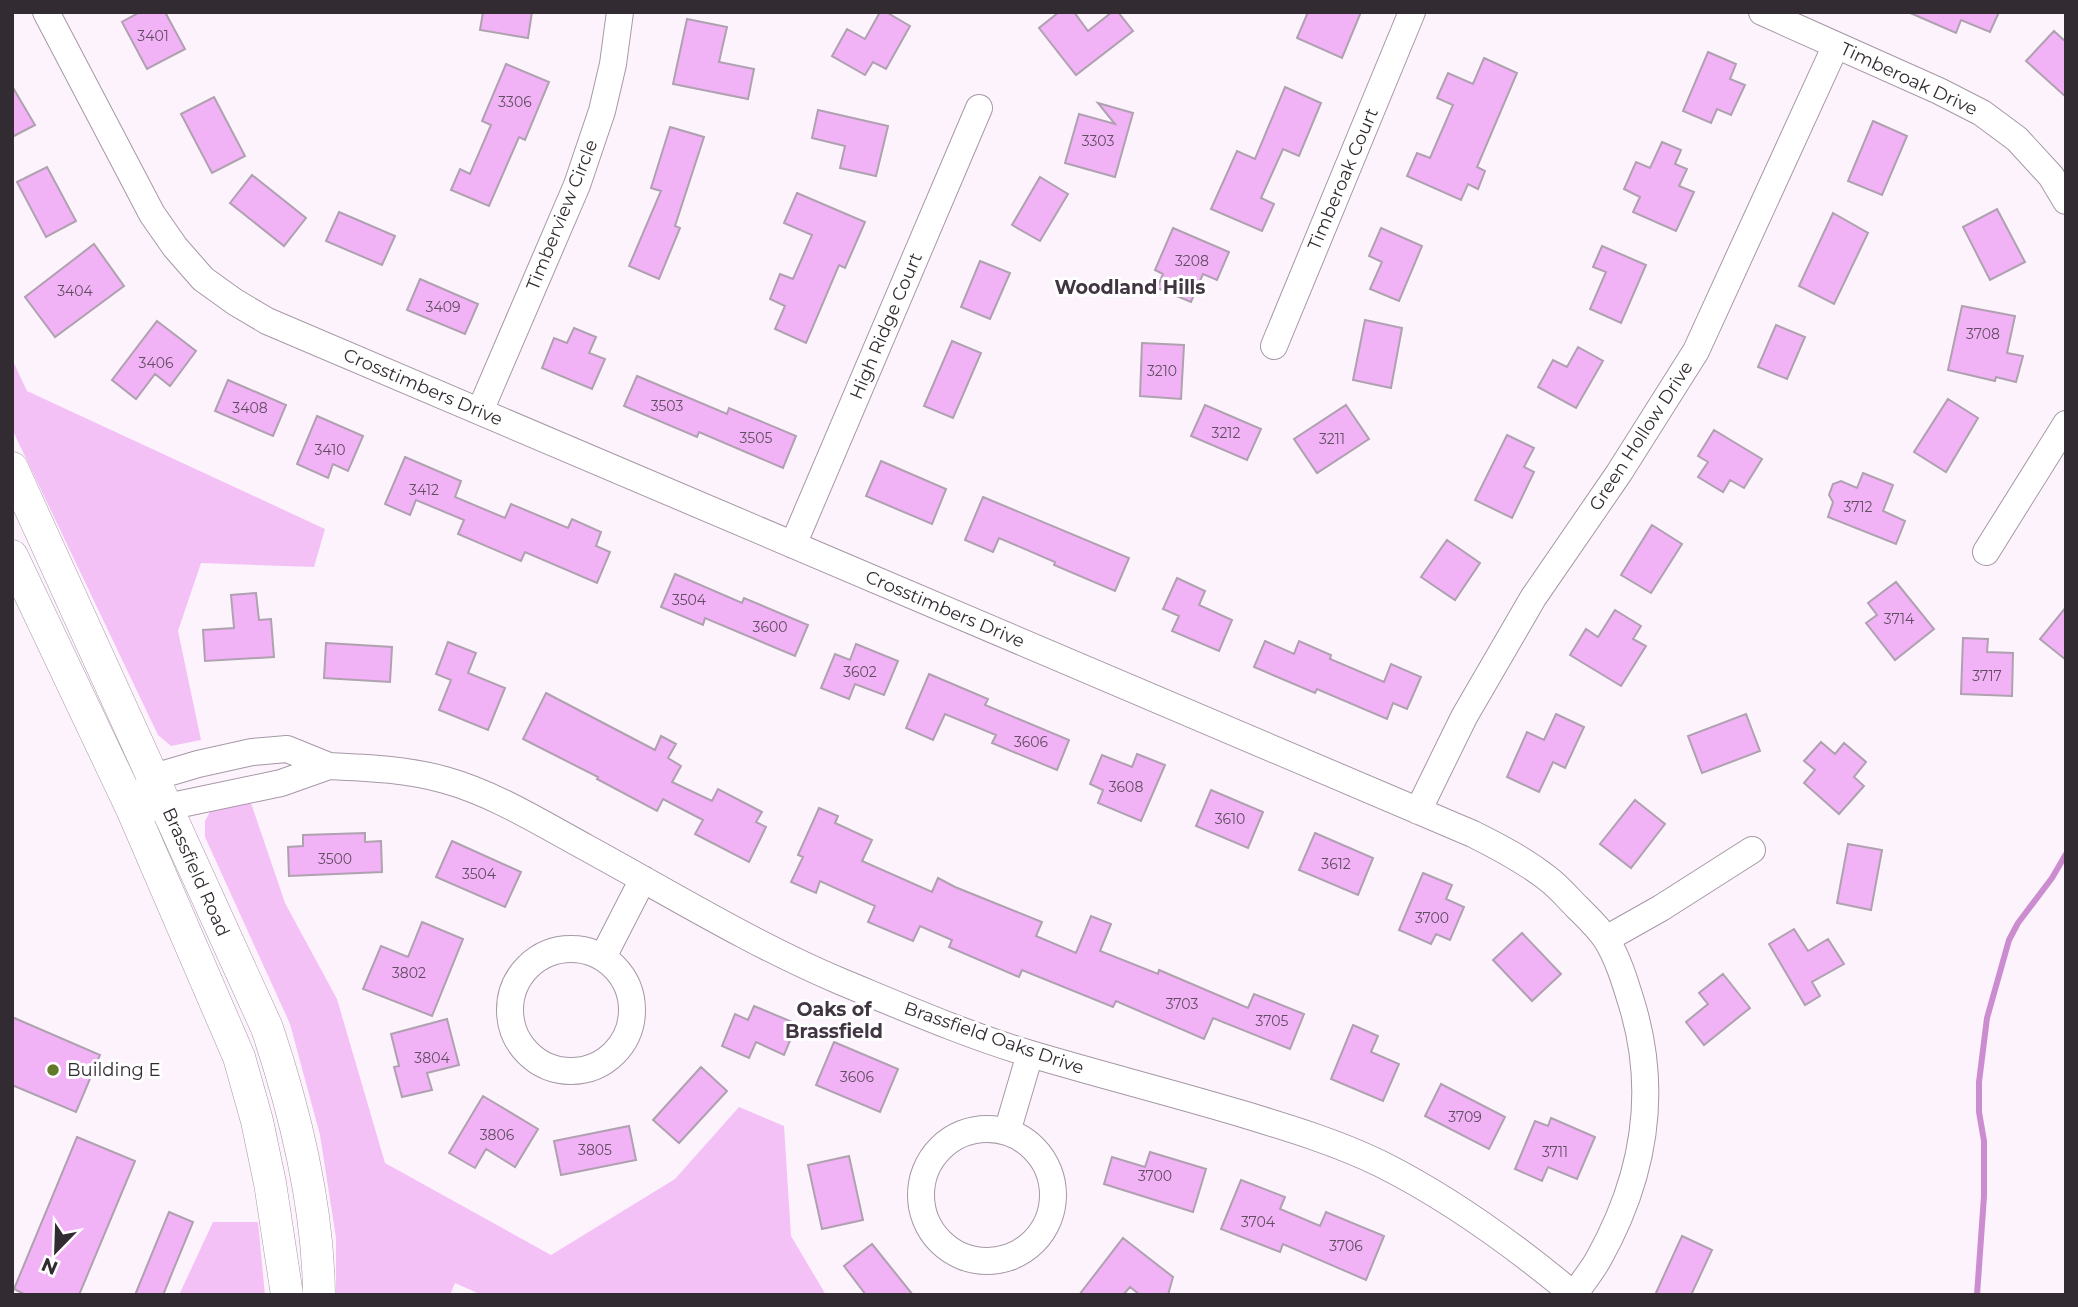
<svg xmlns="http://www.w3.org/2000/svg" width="2078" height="1307" viewBox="0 0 2078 1307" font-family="Montserrat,sans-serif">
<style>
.green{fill:#f4c1f7}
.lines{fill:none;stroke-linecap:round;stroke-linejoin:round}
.stream{stroke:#cb8dcf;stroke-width:6}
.building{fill:#f2b2f6;stroke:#afa1b0;stroke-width:2}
.minor-casing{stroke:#a698a6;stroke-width:28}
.tertiary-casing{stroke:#a698a6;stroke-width:33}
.minor{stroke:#fff;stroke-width:26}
.tertiary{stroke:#fff;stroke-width:32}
.poi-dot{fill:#63792a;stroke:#fff;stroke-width:2.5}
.labels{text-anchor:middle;stroke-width:6;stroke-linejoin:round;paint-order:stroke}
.number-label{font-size:14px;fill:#624e63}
.street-label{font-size:18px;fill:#322c32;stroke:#fff}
.poi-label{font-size:18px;fill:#322c32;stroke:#fff;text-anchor:start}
.neighbourhood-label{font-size:19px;font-weight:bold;fill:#403541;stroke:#fff}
</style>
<rect width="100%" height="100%" fill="#fdf3fd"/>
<path class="green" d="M12,359L27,391L325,529L314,567L201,563L178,631L201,740L171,746L158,735L12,429Z
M250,800L285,903L337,999L385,1163L551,1255L675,1179L739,1107L784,1126L791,1236L826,1295H482L455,1283L450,1295H336V1238L320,1135L290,1024L205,837V821L212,808Z
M213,1222H258L265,1295H179Z"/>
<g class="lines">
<path class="stream" d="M1977,1295L1984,1196V1141L1979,1112V1082L1987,1018L2009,940L2018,923L2052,878L2066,854"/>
</g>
<path class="building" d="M140,12H165L185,49L147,69L122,22Z
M483,12H532L528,38L480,30Z
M880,12H886L910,26L886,69L873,62L865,75L832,56L847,29L865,39Z
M1059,12H1074L1088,31L1112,12H1118L1133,31L1076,75L1039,28Z
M1308,12H1361L1342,58L1297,38Z
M1908,12H1999L1990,32L1961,20L1956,33Z
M687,19L727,27L719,62L754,69L748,99L673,84Z
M2054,31L2066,42V97L2026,61Z
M1708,52L1736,64L1730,79L1745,85L1731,115L1717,109L1711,123L1683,111Z
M1484,58L1517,73L1477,167L1485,171L1478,189L1468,184L1461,200L1407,176L1417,153L1430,158L1453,105L1437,98L1448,73L1473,84Z
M506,64L549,82L525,140L519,137L489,206L451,190L460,169L470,174L491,125L482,121Z
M12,86L35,125L12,137Z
M1285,87L1321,103L1299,156L1283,149L1261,198L1274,204L1262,231L1211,209L1237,151L1255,159Z
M214,97L245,156L212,173L181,114Z
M1098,103L1133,113L1115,177L1065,163L1079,114L1115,124Z
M818,110L888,126L876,176L840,168L845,146L812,138Z
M1873,121L1907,136L1882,195L1848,181Z
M670,127L704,137L675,226L680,228L659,279L629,266L661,191L651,188Z
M1662,142L1681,150L1675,164L1687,169L1679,186L1694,192L1676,231L1633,212L1640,197L1624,189L1636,162L1650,168Z
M47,167L76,221L46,237L17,182Z
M252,175L306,218L284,246L230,203Z
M1040,177L1068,194L1040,241L1012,225Z
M797,193L865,222L845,268L839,265L806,343L775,329L785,306L770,299L780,274L793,279L812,235L784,223Z
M1997,209L2025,262L1990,280L1963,227Z
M339,212L395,236L382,265L326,241Z
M1833,213L1868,233L1834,304L1799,286Z
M1173,228L1229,252L1217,280L1203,274L1191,302L1157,288L1163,274L1155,270Z
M1381,228L1422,246L1399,301L1370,289L1382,262L1369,256Z
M94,244L124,286L55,337L25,297Z
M1602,246L1646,265L1621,323L1590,309L1606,272L1593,267Z
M980,261L1010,273L990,319L961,307Z
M420,279L478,304L465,334L407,310Z
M1962,306L2015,316L2007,353L2023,356L2016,382L1996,377L1995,381L1948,370Z
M1365,320L1402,328L1391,388L1353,380Z
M157,321L196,351L170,386L155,374L136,399L112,380Z
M1776,325L1805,337L1787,379L1758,367Z
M574,328L596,337L589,353L605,359L592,389L542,368L554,338L567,343Z
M952,341L981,353L953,418L924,406Z
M1142,343L1184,345L1181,399L1140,396Z
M1578,347L1603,361L1576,408L1538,387L1553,360L1567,367Z
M637,376L727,414L729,408L796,436L783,468L699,432L697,437L624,406Z
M228,380L286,405L273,436L215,411Z
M1948,399L1978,418L1946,472L1914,452Z
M1205,405L1261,429L1247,460L1191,436Z
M1346,405L1369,439L1317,473L1294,439Z
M317,416L363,436L348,471L333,464L328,478L297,464Z
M1714,430L1762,459L1744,488L1730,480L1723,492L1698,477L1708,462L1698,456Z
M1507,435L1534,448L1524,467L1534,472L1512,518L1475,500Z
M405,457L461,481L455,497L505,518L511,504L568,528L572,519L601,532L596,546L610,552L597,583L525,552L521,561L458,534L464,520L416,500L410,515L385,504Z
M881,461L946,489L932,524L866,496Z
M1863,473L1893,485L1883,511L1905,521L1896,544L1828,517L1833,502L1829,495L1833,484L1841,481L1857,488Z
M983,497L1129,558L1115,591L1054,565L1055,562L999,538L993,552L965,540Z
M1652,525L1682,544L1651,593L1621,575Z
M1447,540L1480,563L1455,600L1421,577Z
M675,574L742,603L744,598L808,625L795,656L705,618L703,625L661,607Z
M1177,578L1205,591L1199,605L1232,620L1219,651L1172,631L1179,616L1163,609Z
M1896,582L1934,629L1895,660L1866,623L1877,615L1868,603Z
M256,593L259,620L271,619L274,657L205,661L203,630L234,628L231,595Z
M2066,607V660L2040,639Z
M1615,610L1641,626L1633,639L1646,646L1621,686L1570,655L1586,629L1598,637Z
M1963,638L1988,639L1987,652L2013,653L2012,696L1961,694Z
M1265,641L1294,654L1299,641L1331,655L1330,659L1384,682L1391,664L1421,677L1407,709L1393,703L1387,719L1317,689L1315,693L1254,667Z
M448,642L476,653L468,673L505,688L488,730L439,710L451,680L436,674Z
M326,643L392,647L390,682L324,678Z
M856,644L898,661L884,695L855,684L849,699L821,688L835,654L850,660Z
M929,674L988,699L985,705L1069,740L1057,770L992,743L996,735L945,714L933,740L906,728Z
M546,693L655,750L661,736L676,744L668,758L681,766L672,782L712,801L718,789L762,812L756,822L766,827L749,862L695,834L703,820L663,799L657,811L597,779L598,777L523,739Z
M1556,714L1584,727L1565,768L1553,762L1539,792L1507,777L1527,732L1544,740Z
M1746,714L1760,751L1702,773L1688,736Z
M1821,742L1835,754L1844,743L1866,762L1854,777L1864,786L1839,814L1804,783L1815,770L1804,761Z
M1137,754L1165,765L1141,821L1098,803L1103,790L1090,784L1102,755L1132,767Z
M1211,790L1263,812L1248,848L1196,826Z
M1635,800L1665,824L1631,868L1600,844Z
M819,808L838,816L835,823L872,840L862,861L932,892L938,878L955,887L1042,922L1036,936L1076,953L1091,916L1111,924L1100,951L1158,974L1159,970L1248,1008L1254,994L1304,1014L1290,1049L1213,1018L1204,1039L1116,1001L1113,1007L1022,970L1019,977L949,947L952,940L920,926L913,941L868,922L875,906L820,881L816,893L791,882L803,857L798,855Z
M365,833V842L381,841L382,872L289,876L288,847L303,846V835Z
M1315,833L1373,858L1358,895L1299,870Z
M452,841L521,872L505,907L436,877Z
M1848,844L1882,850L1871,910L1837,903Z
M1423,873L1452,885L1446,899L1464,907L1450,940L1436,934L1431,944L1399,930Z
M422,922L463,939L432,1016L363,989L381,946L408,957Z
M1794,929L1808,951L1828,939L1844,964L1812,982L1820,996L1805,1005L1769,944Z
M1522,933L1561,974L1532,1001L1493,960Z
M1723,974L1750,1008L1704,1045L1686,1022L1708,1004L1699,993Z
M754,1006L797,1024L784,1055L756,1042L749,1058L722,1046L735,1014L748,1020Z
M12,1017L100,1055L76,1112L12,1085Z
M447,1019L459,1065L427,1073L432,1090L402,1097L394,1067L399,1066L391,1034Z
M1353,1025L1378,1036L1371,1052L1399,1064L1383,1101L1331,1079Z
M834,1042L898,1069L880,1112L816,1085Z
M701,1067L727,1091L679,1143L653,1120Z
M1441,1084L1505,1117L1489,1149L1425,1116Z
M483,1096L538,1129L515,1167L486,1149L475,1168L449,1153Z
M1551,1118L1595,1137L1577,1179L1548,1167L1542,1181L1515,1169L1535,1121L1548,1126Z
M629,1126L636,1160L561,1175L554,1141Z
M77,1137L135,1161L79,1295H26L14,1289Z
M1150,1152L1206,1169L1193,1212L1104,1184L1112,1157L1145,1167Z
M849,1156L863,1220L822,1229L808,1165Z
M1241,1180L1285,1197L1280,1209L1320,1226L1326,1212L1384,1236L1366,1280L1283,1244L1280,1252L1221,1229Z
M169,1212L193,1222L163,1295H135Z
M1682,1236L1712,1250L1691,1295H1655Z
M1123,1238L1173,1277L1168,1295H1140L1130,1287L1123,1295H1079Z
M872,1244L913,1295H866L844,1266Z"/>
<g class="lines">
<defs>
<path id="minor" d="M46,12L152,214L175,247L203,279L235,302L267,321L1473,834C1499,847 1524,860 1547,878C1558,886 1567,897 1577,907C1587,917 1598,927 1606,939C1619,960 1626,985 1633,1008C1659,1097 1643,1180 1598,1260C1591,1272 1582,1283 1574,1295
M1762,12L1939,91L1982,113L2017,139L2051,176L2066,201
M1274,346L1412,12
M480,411L577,185L602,111L613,64L620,12
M793,545L979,108
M1986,552L2066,424
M287,749L329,766L281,783L167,807L132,809L154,777L198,764L252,752Z
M329,766C369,768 406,769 445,780C495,794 541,823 587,848C671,894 754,945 842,982C905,1008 969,1036 1034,1055C1105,1076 1176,1094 1246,1115C1292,1129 1338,1143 1381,1164C1451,1199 1514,1245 1574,1295
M1418,811L1464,717L1533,598L1619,473L1696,351L1836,45
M1606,939L1661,908L1752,850
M510 1010a61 61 0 1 1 122 0a61 61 0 1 1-122 0Z
M603,957L643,879
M921 1195a66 66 0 1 1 132 0a66 66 0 1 1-132 0Z
M1007,1132L1030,1054"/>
<path id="tertiary" d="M12,468L267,1028C296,1114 318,1204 319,1295
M12,556L132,809L239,1057L257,1121L270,1183L287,1295"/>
</defs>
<use href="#minor" class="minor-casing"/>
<use href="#tertiary" class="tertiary-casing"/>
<use href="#minor" class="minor"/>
<use href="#tertiary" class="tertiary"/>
</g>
<circle class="poi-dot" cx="53" cy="1070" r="7"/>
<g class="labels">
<g class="number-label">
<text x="153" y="41">3401</text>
<text x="515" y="107">3306</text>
<text x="1098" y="146">3303</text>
<text x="1192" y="266">3208</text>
<text x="75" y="296">3404</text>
<text x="443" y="312">3409</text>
<text x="1983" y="339">3708</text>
<text x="156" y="368">3406</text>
<text x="1162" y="376">3210</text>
<text x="667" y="411">3503</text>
<text x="250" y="413">3408</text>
<text x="1226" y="438">3212</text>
<text x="756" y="443">3505</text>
<text x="1332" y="444">3211</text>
<text x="330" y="455">3410</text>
<text x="424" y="495">3412</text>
<text x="1858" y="512">3712</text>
<text x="689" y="605">3504</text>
<text x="1899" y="624">3714</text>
<text x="770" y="632">3600</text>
<text x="860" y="677">3602</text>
<text x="1987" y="681">3717</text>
<text x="1031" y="747">3606</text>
<text x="1126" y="792">3608</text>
<text x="1230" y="824">3610</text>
<text x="335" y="864">3500</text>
<text x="1336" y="869">3612</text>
<text x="479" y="879">3504</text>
<text x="1432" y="923">3700</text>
<text x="409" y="978">3802</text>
<text x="1182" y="1009">3703</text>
<text x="1272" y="1026">3705</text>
<text x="432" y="1063">3804</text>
<text x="857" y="1082">3606</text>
<text x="1465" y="1122">3709</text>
<text x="497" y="1140">3806</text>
<text x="595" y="1155">3805</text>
<text x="1555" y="1157">3711</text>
<text x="1155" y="1181">3700</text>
<text x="1258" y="1227">3704</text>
<text x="1346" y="1251">3706</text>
</g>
<g class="street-label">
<text transform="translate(1909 79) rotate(25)" y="6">Timberoak Drive</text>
<text transform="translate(1343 179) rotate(-67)" y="6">Timberoak Court</text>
<text transform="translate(562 215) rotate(-68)" y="6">Timberview Circle</text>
<text transform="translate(886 326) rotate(-67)" y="6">High Ridge Court</text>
<text transform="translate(423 387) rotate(23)" y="6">Crosstimbers Drive</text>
<text transform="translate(1641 436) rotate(-57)" y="6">Green Hollow Drive</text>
<text transform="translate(945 609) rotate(23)" y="6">Crosstimbers Drive</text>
<text transform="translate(196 872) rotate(66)" y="6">Brassfield Road</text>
<text transform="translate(994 1038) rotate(19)" y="6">Brassfield Oaks Drive</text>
</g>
<g class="poi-label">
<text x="67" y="1076">Building E</text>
</g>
<g class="neighbourhood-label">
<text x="1130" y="294">Woodland Hills</text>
<text x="834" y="1016">Oaks of<tspan x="834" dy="22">Brassfield</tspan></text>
</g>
</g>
<rect width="2078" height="1307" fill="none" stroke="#322c32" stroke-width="28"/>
<g transform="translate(56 1251) rotate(203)" stroke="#ffffff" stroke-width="5" paint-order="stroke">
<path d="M0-5L12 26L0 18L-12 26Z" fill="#322c32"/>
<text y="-10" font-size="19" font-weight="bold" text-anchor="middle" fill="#322c32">N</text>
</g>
</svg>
